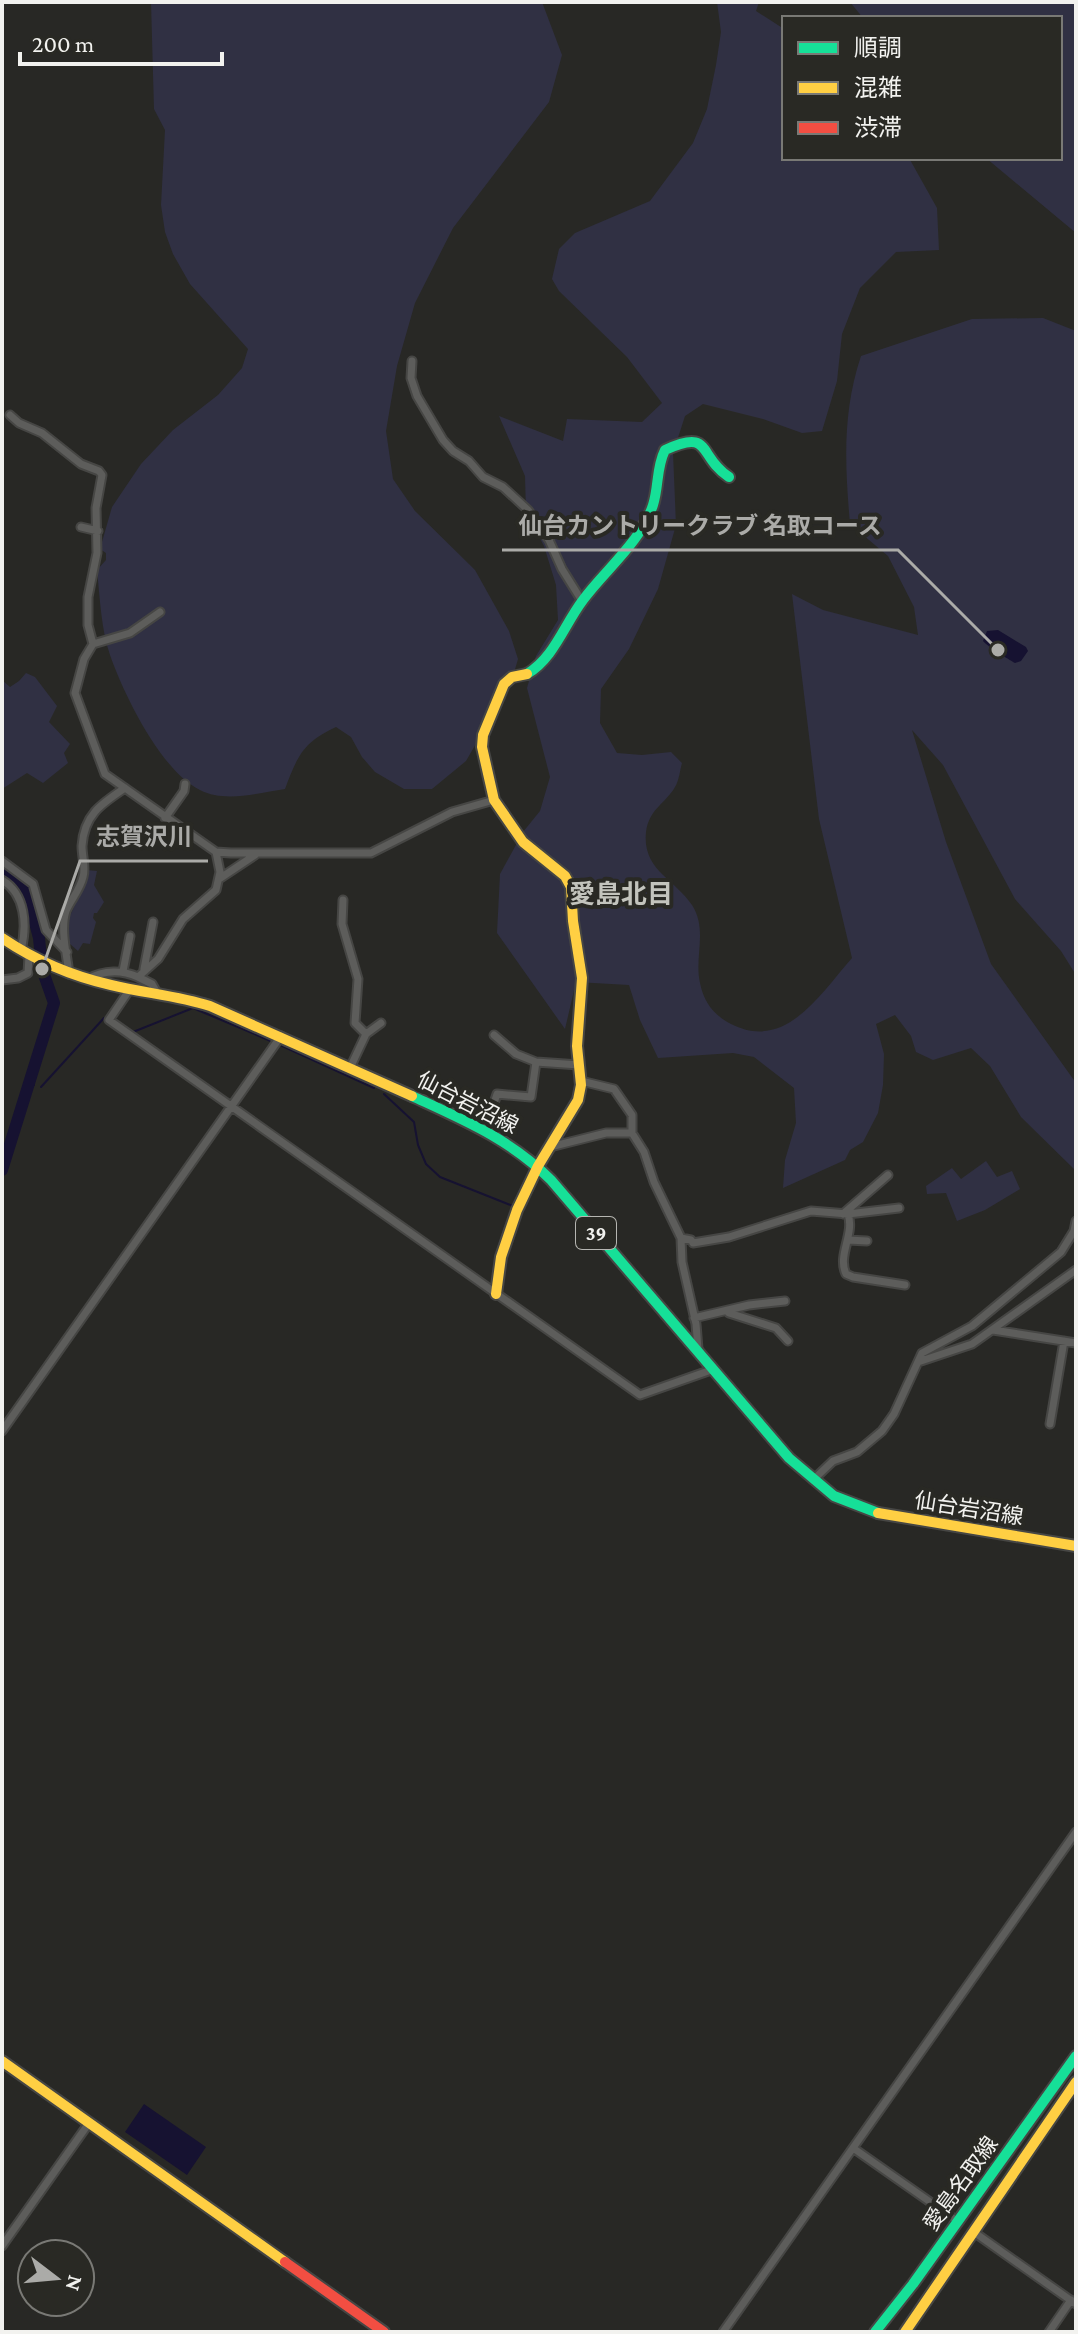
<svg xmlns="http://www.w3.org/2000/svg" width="1078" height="2334" viewBox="0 0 1078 2334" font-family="'Crimson Pro','Noto Sans JP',serif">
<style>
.green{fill:#303043}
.water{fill:#161231}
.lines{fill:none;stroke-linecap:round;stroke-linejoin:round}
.stream{stroke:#161231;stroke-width:2}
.river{stroke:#161231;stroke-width:12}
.street-casing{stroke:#464644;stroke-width:11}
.fast-casing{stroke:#464644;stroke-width:14}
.slow-casing{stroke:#464644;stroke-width:14}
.jam-casing{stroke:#464644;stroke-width:14}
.street{stroke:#5d5d5b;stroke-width:7}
.fast{stroke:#16e098;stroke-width:10}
.slow{stroke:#ffcf43;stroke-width:10}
.jam{stroke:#f24e42;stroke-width:10}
.labels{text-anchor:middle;stroke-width:8;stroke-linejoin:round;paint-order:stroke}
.shield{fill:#292924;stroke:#b6b6b2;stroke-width:2}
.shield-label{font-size:20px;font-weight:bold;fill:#f2f2ef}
.street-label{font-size:22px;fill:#f2f2ef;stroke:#292924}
.quarter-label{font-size:26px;font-weight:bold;fill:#c3c4bd;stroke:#292924}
.leader{fill:none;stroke:#ababa8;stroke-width:3}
.callout-dot{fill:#ababa8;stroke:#292924;stroke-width:3}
.callout-label{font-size:24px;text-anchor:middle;font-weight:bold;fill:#ababa8;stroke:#292924;stroke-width:8;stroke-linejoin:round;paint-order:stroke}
</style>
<rect width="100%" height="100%" fill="#282825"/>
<path class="green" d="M151,2H542L562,55L549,102L453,228L415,303L397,366L386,431L393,479L415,511L475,570L509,631L518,659L511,683L466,761L432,789H404L375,772L362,757L351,737L336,727C303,742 297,757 285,789C258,793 225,803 200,790C161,771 124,695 110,655C101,629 100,598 97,570L106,560V553L100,549L112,507L141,464L173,430L218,395L242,368L248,349L190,284L173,254L165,232L161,205L165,130L154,109Z
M717,2H759L756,11L784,29V158H909L937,208L939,250L896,252L860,288L842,334L837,381L822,431L802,433L763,419L703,404L685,416L673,453L676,525L658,589L629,649L601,689L600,723L617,753L642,755L671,752L682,763C680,770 679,781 675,787C666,803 649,809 646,832C642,870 675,879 692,905C708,930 694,957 700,983C704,1003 714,1015 731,1024C786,1052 820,994 852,958L819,819L792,594L823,610L918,635L914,607L888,556L850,524C845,465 842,413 861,356L972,319L1043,318L1076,331V975L1061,951L1015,899L943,765L912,730L946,842L991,964L1076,1083V1171L1021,1117L990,1066L971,1048L933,1060L916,1052L911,1036L895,1015L876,1024L884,1054L883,1085L878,1113L863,1142L850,1150L845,1160L783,1188L785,1160L796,1123L794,1088L754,1057L733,1053L658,1058L640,1020L629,985L576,982L565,1029L497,933L500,874L523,832L540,811L550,777L527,688L536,656L558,620L556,585L544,546L526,512L525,476L499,416L563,441L567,419L642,422L662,403L627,357L559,291L552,279L559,249L575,233L650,201L693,143L707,109L716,65L721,32Z
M850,2H1076V233L986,158H1060V18H863Z
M26,673L35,677L57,706L49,722L70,744L64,753L68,763L43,783L27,773L2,789V680L10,687L19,681Z
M86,870L97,871L94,885L104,902L97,913H94L93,918L96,922L90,944L83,943L78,951L69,943L67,922L81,892Z
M986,1161L997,1177L1012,1171L1020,1189L985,1210L957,1221L946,1193L927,1194L926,1186L952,1168L961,1179Z"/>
<path class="water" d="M998,630L1026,647L1028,651L1021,661L1015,663C1008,659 987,646 983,641L987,631Z
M144,2104L206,2147L187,2175L125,2132Z"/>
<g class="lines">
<path class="stream" d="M127,1028L133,1032L193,1008L273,1042
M280,1045L374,1088
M29,1083L34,1085
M41,1087L104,1018
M384,1094L414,1122L418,1145L426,1164L440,1177L513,1206
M554,1130L561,1117"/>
<path class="river" d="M2,869L18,879L26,888L39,938L42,969L54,1003L2,1170"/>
<defs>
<path id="street" d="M412,361L411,378L417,396L443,440L453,451L469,461L483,477L503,487L528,510L549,540L562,569L582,601
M10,415L19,423L42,433L81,464L99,471L102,475L96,508L97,553L88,597V625L93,644L84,659L75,693L105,774L216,852L231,853H371L452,812L494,800
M81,527L98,531
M93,644L130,633L160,612
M165,818L184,791L185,784
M2,861L33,884L46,930L67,952
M219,879L255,855
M2,880C26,894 27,926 21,950
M343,900L342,924L358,979L355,1023L366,1034
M144,969L153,922
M123,971L130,936
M69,974C67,955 60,930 66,911C71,899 80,890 83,877C86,867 82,857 82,846C84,815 101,804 125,788
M138,977L152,984L157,993
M88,979C104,970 122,970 138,977L158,959L183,919L216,890L220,872L216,852
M2,980L18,978L28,973L29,956
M130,989L109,1020L640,1395L714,1369
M494,1035L516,1054L536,1062
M350,1068L366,1034L381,1023
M581,1081L614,1089L632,1115V1133
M485,1131L497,1094L531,1097L536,1062L579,1065
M550,1147L606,1133H632L644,1152L654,1182L681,1238L682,1262L696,1324L698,1349
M843,1214L888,1175
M848,1214L899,1208
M681,1238L691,1240L693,1243L729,1237L811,1211L848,1214C855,1234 837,1255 846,1274L853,1277L905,1285
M848,1240L867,1241
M729,1313L776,1328L788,1341
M694,1318L749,1305L785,1301
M993,1330L1076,1343
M918,1362L972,1344L1076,1270
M1050,1424L1064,1341
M2,1431L281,1036
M813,1480L833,1461L857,1452L882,1431L894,1414L922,1353L972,1326L1061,1252L1074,1231L1076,1221
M853,2148L953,2218
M978,2235L1076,2304
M2,2246L89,2123
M723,2332L1076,1832
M1049,2332L1071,2300"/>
<path id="fast" d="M527,674C554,658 564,625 583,600C605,570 641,542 653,505C659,486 656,468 665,450C713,428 697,456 729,477
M412,1096C464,1120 510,1139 551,1180L789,1458L834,1496L878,1513
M875,2332L913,2284L1076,2056"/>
<path id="slow" d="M2,938C36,961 71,976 111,985C144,993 178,996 210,1006L412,1096
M496,1294L501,1257L517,1210L538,1166L578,1100L581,1085L577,1046L582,978L573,921L571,887L565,876L523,842L494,800L482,747L483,735L504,684L512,677L527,674
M878,1513L1076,1546
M2,2061L285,2262
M905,2332L1076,2082"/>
<path id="jam" d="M285,2262L384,2332"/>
</defs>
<use href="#street" class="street-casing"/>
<use href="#fast" class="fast-casing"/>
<use href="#slow" class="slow-casing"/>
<use href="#jam" class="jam-casing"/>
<use href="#street" class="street"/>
<use href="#fast" class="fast"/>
<use href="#slow" class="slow"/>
<use href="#jam" class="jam"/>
</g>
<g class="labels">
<rect class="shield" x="576" y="1217" width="40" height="32" rx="6"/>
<g class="shield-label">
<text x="596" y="1240">39</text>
</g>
<g class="street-label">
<text transform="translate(468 1102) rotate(27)" y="8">仙台岩沼線</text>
<text transform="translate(969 1508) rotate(9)" y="8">仙台岩沼線</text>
<text transform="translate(960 2183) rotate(-54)" y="8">愛島名取線</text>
</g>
<g class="quarter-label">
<text x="621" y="903">愛島北目</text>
</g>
</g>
<path class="leader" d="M998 650L898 550H502M42 969L80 861H208"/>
<g class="callout-dot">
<circle cx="998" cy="650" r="8"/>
<circle cx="42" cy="969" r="8"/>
</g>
<g class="callout-label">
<text x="700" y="534">仙台カントリークラブ 名取コース</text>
<text x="144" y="845">志賀沢川</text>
</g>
<rect width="1078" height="2334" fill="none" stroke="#f2f2ef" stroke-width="8"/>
<rect x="782" y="16" width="280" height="144" fill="#292924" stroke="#797975" stroke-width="2"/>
<rect x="798" y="42" width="40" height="12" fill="#16e098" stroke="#797975" stroke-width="2"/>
<text x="854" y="56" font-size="24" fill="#f2f2ef">順調</text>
<rect x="798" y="82" width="40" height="12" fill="#ffcf43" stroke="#797975" stroke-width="2"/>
<text x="854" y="96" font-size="24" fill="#f2f2ef">混雑</text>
<rect x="798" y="122" width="40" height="12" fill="#f24e42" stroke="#797975" stroke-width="2"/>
<text x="854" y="136" font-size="24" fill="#f2f2ef">渋滞</text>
<g transform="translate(56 2278) rotate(106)"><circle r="38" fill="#292924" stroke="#797975" stroke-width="2"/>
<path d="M0-6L14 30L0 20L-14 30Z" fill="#ababa8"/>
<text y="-12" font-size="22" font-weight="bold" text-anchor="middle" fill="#f2f2ef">N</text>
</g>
<path d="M20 52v12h202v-12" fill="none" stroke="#f2f2ef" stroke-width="4"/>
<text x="32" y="52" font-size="24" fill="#f2f2ef" stroke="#292924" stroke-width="6" paint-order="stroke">200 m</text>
</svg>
